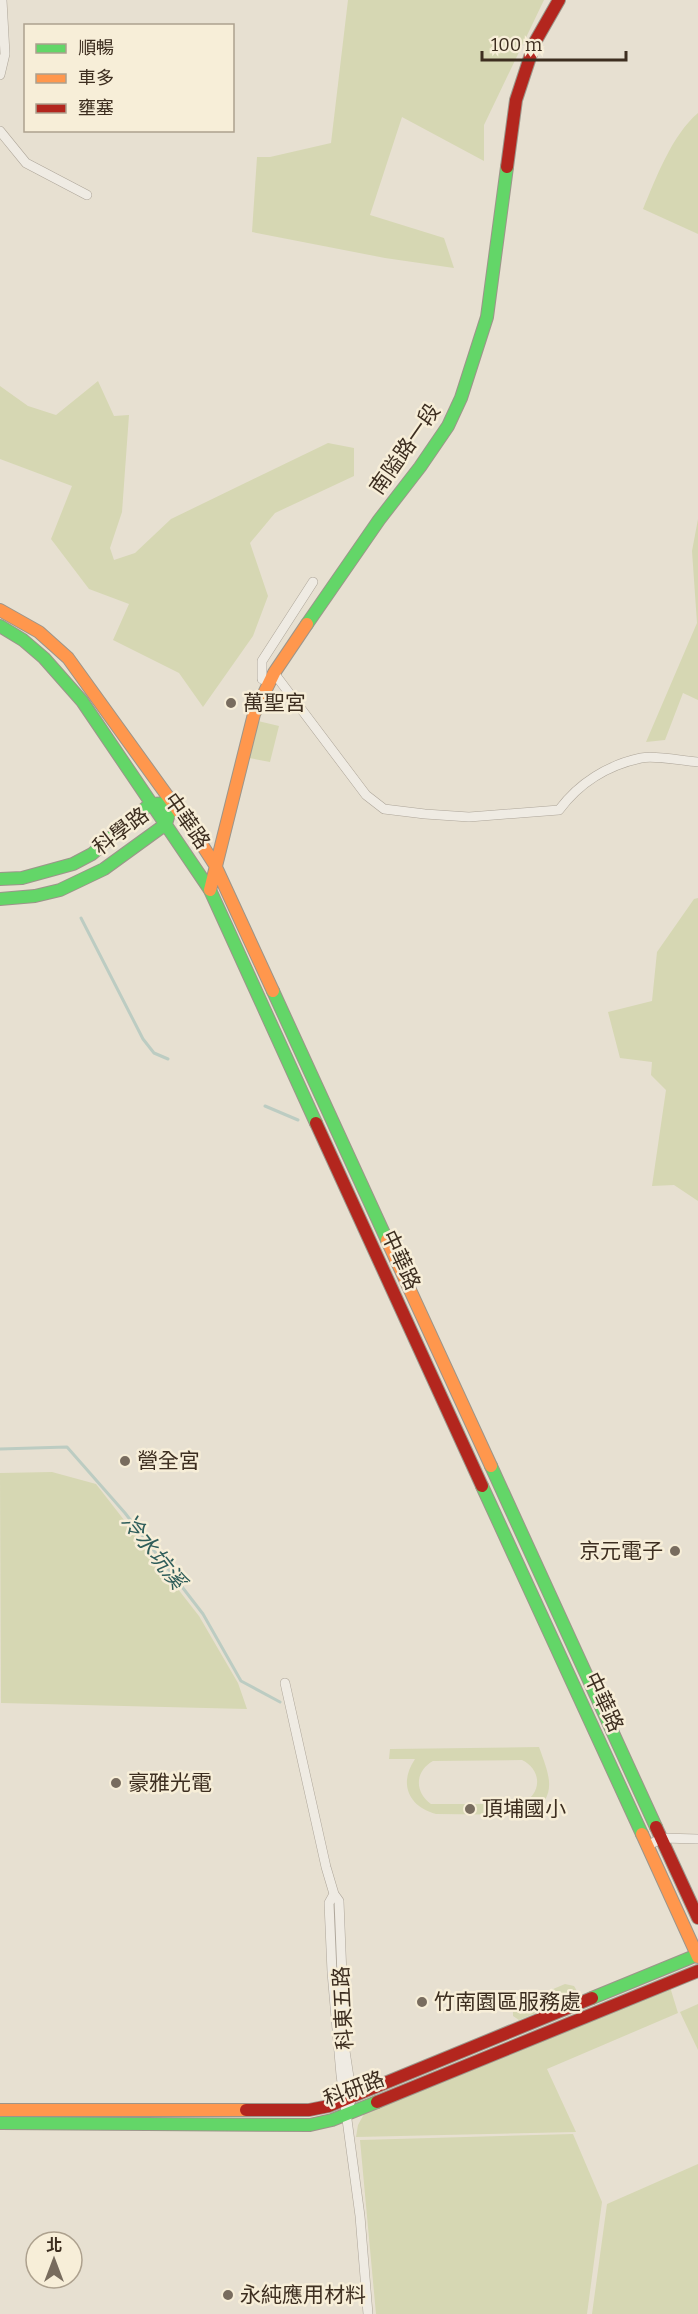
<svg xmlns="http://www.w3.org/2000/svg" width="698" height="2314" viewBox="0 0 698 2314" font-family="Bitter,'Noto Sans TC',serif">
<style>
.green{fill:#d6d7b3;fill-rule:evenodd}
.lines{fill:none;stroke-linecap:round;stroke-linejoin:round}
.stream{stroke:#bcccc2;stroke-width:3}
.street-casing{stroke:#ada599;stroke-width:10}
.fast-casing{stroke:#9c958a;stroke-width:14}
.slow-casing{stroke:#9c958a;stroke-width:14}
.jam-casing{stroke:#9c958a;stroke-width:14}
.street{stroke:#efebe3;stroke-width:9}
.fast{stroke:#63d668;stroke-width:12}
.slow{stroke:#ff974d;stroke-width:12}
.jam{stroke:#b3261e;stroke-width:12}
.poi-dot{fill:#786c5e;stroke:#f7eed8;stroke-width:2}
.labels{text-anchor:middle;stroke-width:5;stroke-linejoin:round;paint-order:stroke}
.street-label{font-size:21px;fill:#3d2e20;stroke:#f7eed8}
.poi-label{font-size:21px;fill:#3d2e20;stroke:#f7eed8;text-anchor:start}
.water-label{font-size:22px;font-style:italic;fill:#2f5d5a;stroke:#f7eed8}
</style>
<rect width="100%" height="100%" fill="#e7e0d1"/>
<path class="green" d="M348,0H544L484,125V161L402,117L370,215L444,238L454,268L385,258L252,232L257,157H270L331,143Z
M698,113V234L643,209C656,178 672,135 698,113Z
M98,381L114,416L129,415L122,512L110,548L114,560L135,553L171,519L328,443L354,448V476L275,513L250,543L268,596L253,636L203,707L179,673L113,640L129,604L89,589L51,539L72,486L0,459V386L28,406L56,415Z
M698,519V700L683,693L665,740L646,742L697,623L692,551Z
M258,721L279,726L270,762L249,758Z
M698,898V1201L674,1185L652,1186L666,1090L651,1075L652,1062L620,1058L608,1012L652,1001L657,952L694,899Z
M52,1472L96,1484L199,1616L238,1683L247,1709L1,1703L0,1473Z
M539,1747C549,1775 559,1795 530,1815L436,1814C409,1807 398,1784 415,1759H389L390,1749ZM522,1760C543,1770 542,1796 520,1804H431C414,1792 415,1771 433,1761Z
M565,1984L574,1986L577,1991L575,1997L519,2020L513,2016V2006Z
M670,1987L678,2013L547,2069L576,2132L356,2137L358,2125L364,2114L490,2063Z
M698,2004V2050L680,2012Z
M573,2134L602,2202L587,2314H376L360,2140Z
M698,2164V2314H592L607,2204Z"/>
<g class="lines">
<path class="stream" d="M81,918L143,1039L154,1053L168,1059
M265,1106L298,1120
M0,1449L67,1447L125,1513L203,1614L241,1681L280,1702"/>
<defs>
<path id="street" d="M0,75L5,54L2,0
M0,131L26,163L87,195
M274,673L366,795L384,809L425,814L469,817L559,810C579,783 608,765 641,758C656,755 682,761 698,762
M269,682L262,679V661L313,582
M285,1683L326,1867L334,1894L339,1901L345,2051L352,2097L346,2114
M649,1845L662,1838L698,1839
M334,1894L329,1903L332,1972L341,2075L360,2216L368,2314"/>
<path id="fast" d="M307,624L379,520L420,467L448,426L461,398L487,317L507,167
M0,626L23,640L44,658L82,701L210,890L316,1123
M0,879L22,878L73,864L92,854L150,804L172,803L166,824L104,869L60,890L35,896L0,899
M273,991L387,1240
M491,1466L656,1827
M482,1486L642,1834
M592,1998L697,1955
M0,2123L310,2125L332,2120L377,2102"/>
<path id="slow" d="M0,610L39,632L68,658L197,837L215,865L273,991
M210,890L254,714L274,673L307,624
M387,1240L491,1466
M642,1834L698,1957
M0,2110H246"/>
<path id="jam" d="M507,167L516,100L535,42L559,0
M316,1123L482,1486
M656,1827L698,1918
M377,2102L698,1971
M246,2110H309L329,2106L592,1998"/>
</defs>
<use href="#street" class="street-casing"/>
<use href="#fast" class="fast-casing"/>
<use href="#slow" class="slow-casing"/>
<use href="#jam" class="jam-casing"/>
<use href="#street" class="street"/>
<use href="#fast" class="fast"/>
<use href="#slow" class="slow"/>
<use href="#jam" class="jam"/>
</g>
<g class="poi-dot">
<circle cx="231" cy="703" r="6"/>
<circle cx="125" cy="1461" r="6"/>
<circle cx="675" cy="1551" r="6"/>
<circle cx="116" cy="1783" r="6"/>
<circle cx="470" cy="1809" r="6"/>
<circle cx="422" cy="2002" r="6"/>
<circle cx="228" cy="2295" r="6"/>
</g>
<g class="labels">
<g class="street-label">
<text transform="translate(405 449) rotate(-55)" y="7">南隘路一段</text>
<text transform="translate(187 821) rotate(55)" y="7">中華路</text>
<text transform="translate(121 831) rotate(-37)" y="7">科學路</text>
<text transform="translate(401 1260) rotate(65)" y="7">中華路</text>
<text transform="translate(604 1702) rotate(65)" y="7">中華路</text>
<text transform="translate(343 2008) rotate(-93)" y="7">科東五路</text>
<text transform="translate(354 2089) rotate(-21)" y="7">科研路</text>
</g>
<g class="poi-label">
<text x="243" y="710">萬聖宮</text>
<text x="137" y="1468">營全宮</text>
<text x="663" y="1558" text-anchor="end">京元電子</text>
<text x="128" y="1790">豪雅光電</text>
<text x="482" y="1816">頂埔國小</text>
<text x="434" y="2009">竹南園區服務處</text>
<text x="240" y="2302">永純應用材料</text>
</g>
<g class="water-label">
<text transform="translate(154 1551) rotate(52)" y="8">冷水坑溪</text>
</g>
</g>
<rect x="24" y="24" width="210" height="108" fill="#f7eed8" stroke="#ada18e" stroke-width="1.5"/>
<rect x="36" y="44" width="30" height="9" fill="#63d668" stroke="#ada18e" stroke-width="1.5"/>
<text x="78" y="54" font-size="18" fill="#3d2e20">順暢</text>
<rect x="36" y="74" width="30" height="9" fill="#ff974d" stroke="#ada18e" stroke-width="1.5"/>
<text x="78" y="84" font-size="18" fill="#3d2e20">車多</text>
<rect x="36" y="104" width="30" height="9" fill="#b3261e" stroke="#ada18e" stroke-width="1.5"/>
<text x="78" y="114" font-size="18" fill="#3d2e20">壅塞</text>
<g transform="translate(54 2260)"><circle r="28" fill="#f7eed8" stroke="#ada18e" stroke-width="1.5"/>
<path d="M0-4.5L10 22L0 15L-10 22Z" fill="#786c5e"/>
<text y="-9" font-size="16" font-weight="bold" text-anchor="middle" fill="#3d2e20">北</text>
</g>
<path d="M482 51v9h144v-9" fill="none" stroke="#3d2e20" stroke-width="3"/>
<text x="491" y="51" font-size="18" fill="#3d2e20" stroke="#f7eed8" stroke-width="4.5" paint-order="stroke">100 m</text>
</svg>
